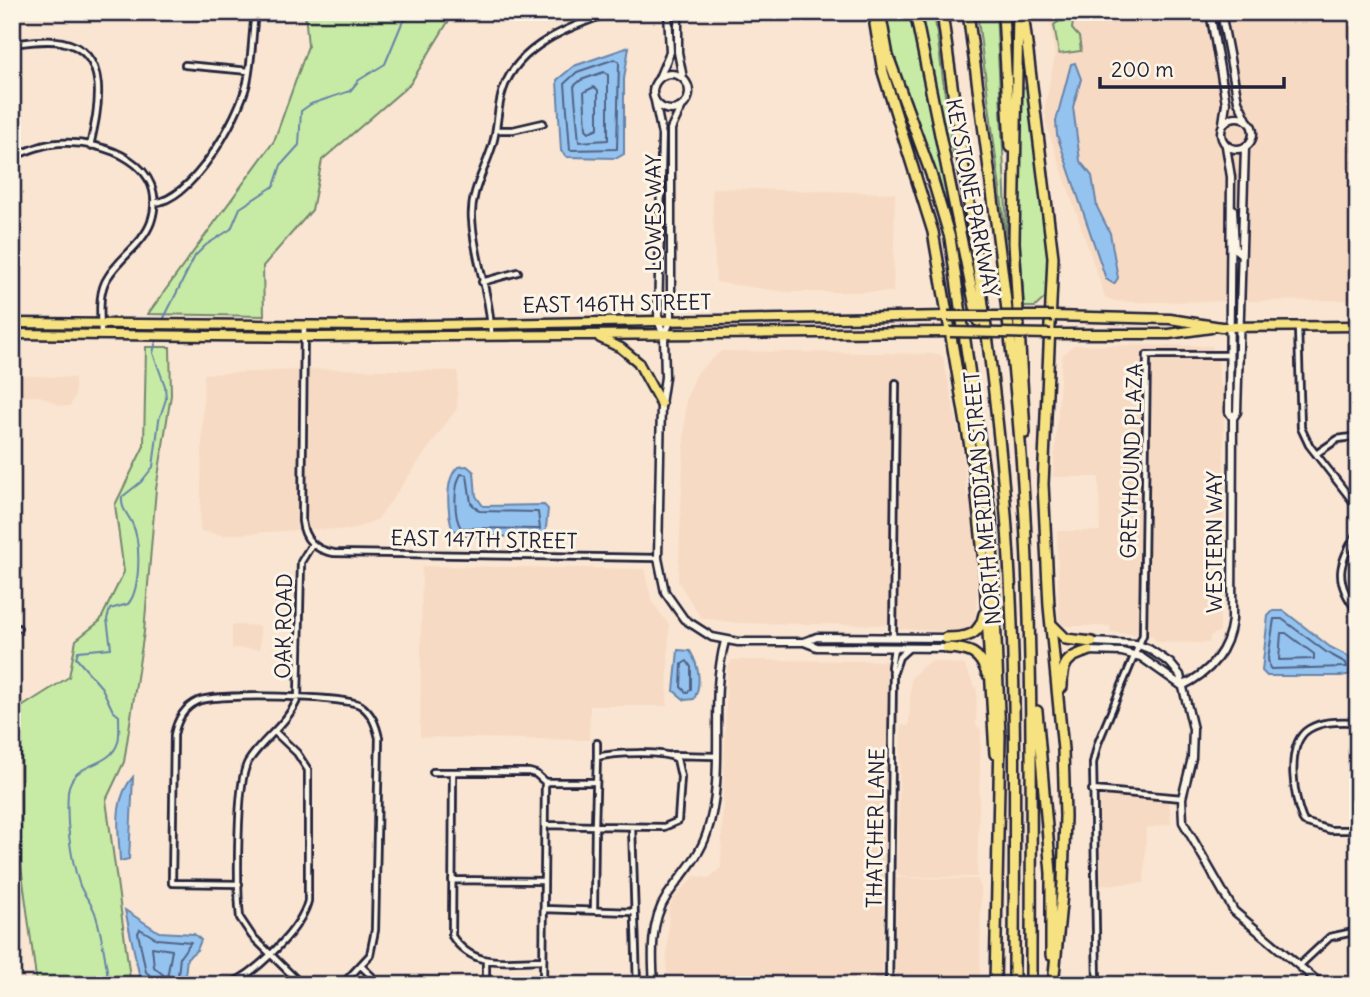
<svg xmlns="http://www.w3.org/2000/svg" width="1370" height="997" viewBox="0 0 1370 997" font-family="Delius,sans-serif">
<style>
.built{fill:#f7dac3}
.green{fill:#c7eba4;stroke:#748670;stroke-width:2}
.water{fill:#95c3f0;stroke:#6783a8;stroke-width:2}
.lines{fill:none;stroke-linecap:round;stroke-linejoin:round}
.shore{stroke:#506283;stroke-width:2}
.stream{stroke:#6783a8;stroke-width:2}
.minor-casing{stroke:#22223b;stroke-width:10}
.tertiary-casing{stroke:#22223b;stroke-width:11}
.primary-casing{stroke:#22223b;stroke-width:13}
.motorway-casing{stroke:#22223b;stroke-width:14}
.minor{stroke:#fcf5e5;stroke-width:4.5}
.tertiary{stroke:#fcf5e5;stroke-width:6}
.primary{stroke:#f7e281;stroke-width:8}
.motorway{stroke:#f7e281;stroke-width:9}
.primary-bridge-casing{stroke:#22223b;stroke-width:13;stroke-linecap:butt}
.primary-bridge{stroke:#f7e281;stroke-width:8}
.labels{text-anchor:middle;stroke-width:6;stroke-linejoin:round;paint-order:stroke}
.street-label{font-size:21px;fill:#22223b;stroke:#fcf5e5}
</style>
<rect width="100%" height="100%" fill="#f9e5d1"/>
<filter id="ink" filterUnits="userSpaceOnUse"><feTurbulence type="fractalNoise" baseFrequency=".0143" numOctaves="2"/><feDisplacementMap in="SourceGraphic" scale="14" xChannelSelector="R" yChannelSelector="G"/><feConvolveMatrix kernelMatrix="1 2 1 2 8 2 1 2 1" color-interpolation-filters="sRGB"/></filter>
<g filter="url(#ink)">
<path class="built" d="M1049,12H1358V300L1134,302L1114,301L1105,297L1046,124L1045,106L1055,56Z
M712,188L895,193L893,292H787L716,282Z
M1073,345L1212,346L1213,350H1218L1219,380L1224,392L1223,586H1220V631L1210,636L1209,643L1156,642L1153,636L1110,632V626H1065L1059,621L1057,531H1100L1099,477H1053L1062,356Z
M721,351L939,354L943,357L962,447L967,495L972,502L978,566L976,612L974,624L965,632L898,629V625L740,623L701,618L678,581L686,399L697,373Z
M326,369L458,371L457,408L378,519L351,530L311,529L223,535L200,531L204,374Z
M12,375L75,378V395L70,406H61L40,396L12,397Z
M422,566L644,569L652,602L669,625L667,706H590L589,740L420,737Z
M232,625L260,626V649L232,648Z
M732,660L889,661L882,985H666L669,909L673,899L695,876L709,878L721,868L727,670Z
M935,661L964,665L977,691L976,725L981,730L977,877H902L897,872L901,725L909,726L911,678L928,662Z
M1102,796L1169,801L1171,824L1146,828L1144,883L1101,885L1099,798Z
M896,878L977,879L981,887L980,985H896Z"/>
<path class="green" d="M305,12H454L410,84L322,160L312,210L263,266L264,316L148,314L274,141L308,46Z
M883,12H908L920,55L951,206L947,207L891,57Z
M920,12H934L953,154L950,155Z
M977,12H996L1008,251Z
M1074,15L1072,29L1079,37L1081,51L1059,54L1054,25L1066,16Z
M1028,87L1048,240L1047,296L1035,307H1024L1018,213L1021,88Z
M146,347H170L171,395L156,489L144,632L124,762L106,800L130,978L140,985H37L21,866L20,708L69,677L76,640L100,621L124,572L115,505L144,446Z"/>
<path class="water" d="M629,47L624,79V154L617,158L567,157L561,151L557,80L574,66Z
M1075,63L1081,79L1073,107L1080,161L1092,176L1097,207L1110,233L1118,278L1114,284L1106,279L1057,135L1056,121L1071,64Z
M467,466L474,472L476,496L483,506L544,505L548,509L545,537L466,536L452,529C448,513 444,479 458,467Z
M1273,611H1284L1330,647L1358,661V673L1341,676H1267L1262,671L1268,616Z
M678,650L690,651C699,666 702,684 694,699L685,700L674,691Z
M133,777L129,859L120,861C119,832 112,801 133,777Z
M125,910L159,932L194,934L201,940L197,950L187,958L184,985H154L140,978Z"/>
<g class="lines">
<path class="shore" d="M615,59L619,62L617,149L570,150L565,83L577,72Z
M604,72L608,75V140L579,142L574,86L581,80Z
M594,87L598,90V128L589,132L586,129L584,92Z
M461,474L467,475L471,503L479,511L538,512L540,529L461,528C453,516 454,486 461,474Z
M1274,619H1282L1326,652L1346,663L1347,667L1270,669L1268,659Z
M1281,633H1286L1314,654V659L1279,660Z
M687,661L691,667V689L687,693L681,687L682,664Z
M152,947L172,950L167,978L154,967Z
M155,985L154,978L146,972L138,933L140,929L157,939L191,942L180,957L177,985"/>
<path class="stream" d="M162,322L195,256L206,245L231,229L240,208L274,186L281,165L299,145L301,111L311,104L350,91L359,80L385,64L402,23L416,12
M109,985C106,962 103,939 96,916C93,903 83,896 79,883C70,856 66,821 68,792C71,760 110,770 118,742C120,734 119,724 119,716L113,711L102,688L76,658L78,651L111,648L107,619L110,609L128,604C141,589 141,541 132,523C127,513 121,509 122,497L141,482L153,467L159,420L166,399L165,386L153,353L157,337"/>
<defs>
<path id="minor" d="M12,44C28,42 46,39 62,42C112,52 98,111 90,146
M185,65L249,71
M496,130H513L543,123
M12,157C27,151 43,144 59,143C104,140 170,164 151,222C143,244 120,257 108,277C97,293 101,316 101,335
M154,203C193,199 238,119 247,83C252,60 252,36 255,12
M482,282L518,272
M304,326L302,521C304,540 315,550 334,553L658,558
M1298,327L1301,428L1309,445L1358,508
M491,335C491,296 474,259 472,219C470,191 486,169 493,143C498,126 497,107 503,90C518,45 571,26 612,12
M1316,454L1338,439L1358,436
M1358,532C1338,563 1333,581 1358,612
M12,630L18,628
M893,637L896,383
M894,672L899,657L909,648
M1358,722C1341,722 1324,720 1309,729C1284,744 1294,802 1304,822L1330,830H1358
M671,755L715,756
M597,757V743
M433,772H529L536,774L545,782L543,985
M453,772L452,936C474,970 507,960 543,960
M545,782H596
M1092,790L1182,798
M545,825L595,826L597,757C614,753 663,750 677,759L681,777L678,821L664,827L595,826L594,909
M632,827L637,985
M452,880L544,881
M239,884L172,883L174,735C177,720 183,708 198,701C215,693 345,696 360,705C372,713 376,725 379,738L375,930L370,955L342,985
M544,909L632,912
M361,966L381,985
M1299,966L1330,937L1358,931
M232,983C258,971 301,929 308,901V770L297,753L275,732
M302,985L252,936L240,918C237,891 236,782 248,762C263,738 287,725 298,698L301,562L312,544
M486,985V960
M889,985L893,672L891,667L894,648
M1097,985L1093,763L1098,743L1143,635L1147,355H1229"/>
<path id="tertiary" d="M678,12V52L683,78
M1210,12L1226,103L1223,123
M1221,12L1238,101L1247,120
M653 92a18 18 0 1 1 36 0a18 18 0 1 1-36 0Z
M659,78L670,52L668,12
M655,101L662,135L658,320L664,336L665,377L661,404L658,558L665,592L684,619L712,637L738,642H804L817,647L947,648
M1221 133a16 16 0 1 1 32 0a16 16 0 1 1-32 0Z
M1226,146L1231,177L1229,412L1233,418
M1233,209L1235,249L1241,254
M664,336L671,319V129L682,106
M804,642L817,637L946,638
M1092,642L1136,644L1149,649L1170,663L1180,675L1193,729L1192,758L1182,798L1183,822L1234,911L1322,985
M1088,651L1122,652L1141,657L1182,686
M1182,686C1209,673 1228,652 1232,620L1233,418L1237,412L1245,147
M654,985C652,956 650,921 667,896C681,875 699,858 707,833C727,771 708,704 725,641"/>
<path id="primary" d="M1053,316L1170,319L1221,327L1358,326
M12,323L376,326L948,316
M12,334L318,337L950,332
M1051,334H1169L1211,328
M600,338L621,348L638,362L661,404"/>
<path id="motorway" d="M880,12L888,56L931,174L950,238L991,519L1000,736L995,985
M915,12L978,321
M942,12C964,179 993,347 1006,515C1018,671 1014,828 1014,985
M968,12C987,160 1010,306 1021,455C1034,631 1031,808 1031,985
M1003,12L1010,147
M1018,12L1014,242L1025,433
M1023,12L1053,257L1043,484L1049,606L1063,750L1065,816L1063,883L1053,985
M875,24L883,72L933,232L974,470L984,563L995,754
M1052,625L1066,639L1092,642
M946,638C966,638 980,636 984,614
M947,648C969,649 980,652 987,674
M1062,687C1062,664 1066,657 1088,651
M1037,711L1051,873V955"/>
</defs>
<use href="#minor" class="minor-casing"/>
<use href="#tertiary" class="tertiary-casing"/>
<use href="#primary" class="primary-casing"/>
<use href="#motorway" class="motorway-casing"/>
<use href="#minor" class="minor"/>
<use href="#tertiary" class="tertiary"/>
<use href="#primary" class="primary"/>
<use href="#motorway" class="motorway"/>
<defs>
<path id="primary-bridge" d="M948,316H1053
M950,332L1051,334"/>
</defs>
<use href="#primary-bridge" class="primary-bridge-casing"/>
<use href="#primary-bridge" class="primary-bridge"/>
</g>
</g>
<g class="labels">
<g class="street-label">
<text transform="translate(972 198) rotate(79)" y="7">KEYSTONE PARKWAY</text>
<text transform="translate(654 213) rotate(-90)" y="7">LOWES WAY</text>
<text transform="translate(617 304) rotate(-1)" y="7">EAST 146TH STREET</text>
<text transform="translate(1132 461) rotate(-88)" y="7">GREYHOUND PLAZA</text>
<text transform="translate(983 498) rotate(-95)" y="7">NORTH MERIDIAN STREET</text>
<text transform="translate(484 540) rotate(1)" y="7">EAST 147TH STREET</text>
<text transform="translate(1215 542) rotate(-90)" y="7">WESTERN WAY</text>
<text transform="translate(284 626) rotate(-89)" y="7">OAK ROAD</text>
<text transform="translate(876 828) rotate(-89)" y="7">THATCHER LANE</text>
</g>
</g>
<rect width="1370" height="997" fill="none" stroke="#fcf5e5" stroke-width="42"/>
<rect x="21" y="21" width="1328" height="955" fill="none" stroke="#22223b" stroke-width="2.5" filter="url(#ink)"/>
<path d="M1100 77v10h184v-10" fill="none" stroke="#22223b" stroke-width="3.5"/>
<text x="1111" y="77" font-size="21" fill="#22223b" stroke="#fcf5e5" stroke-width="5" paint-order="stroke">200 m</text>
</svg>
